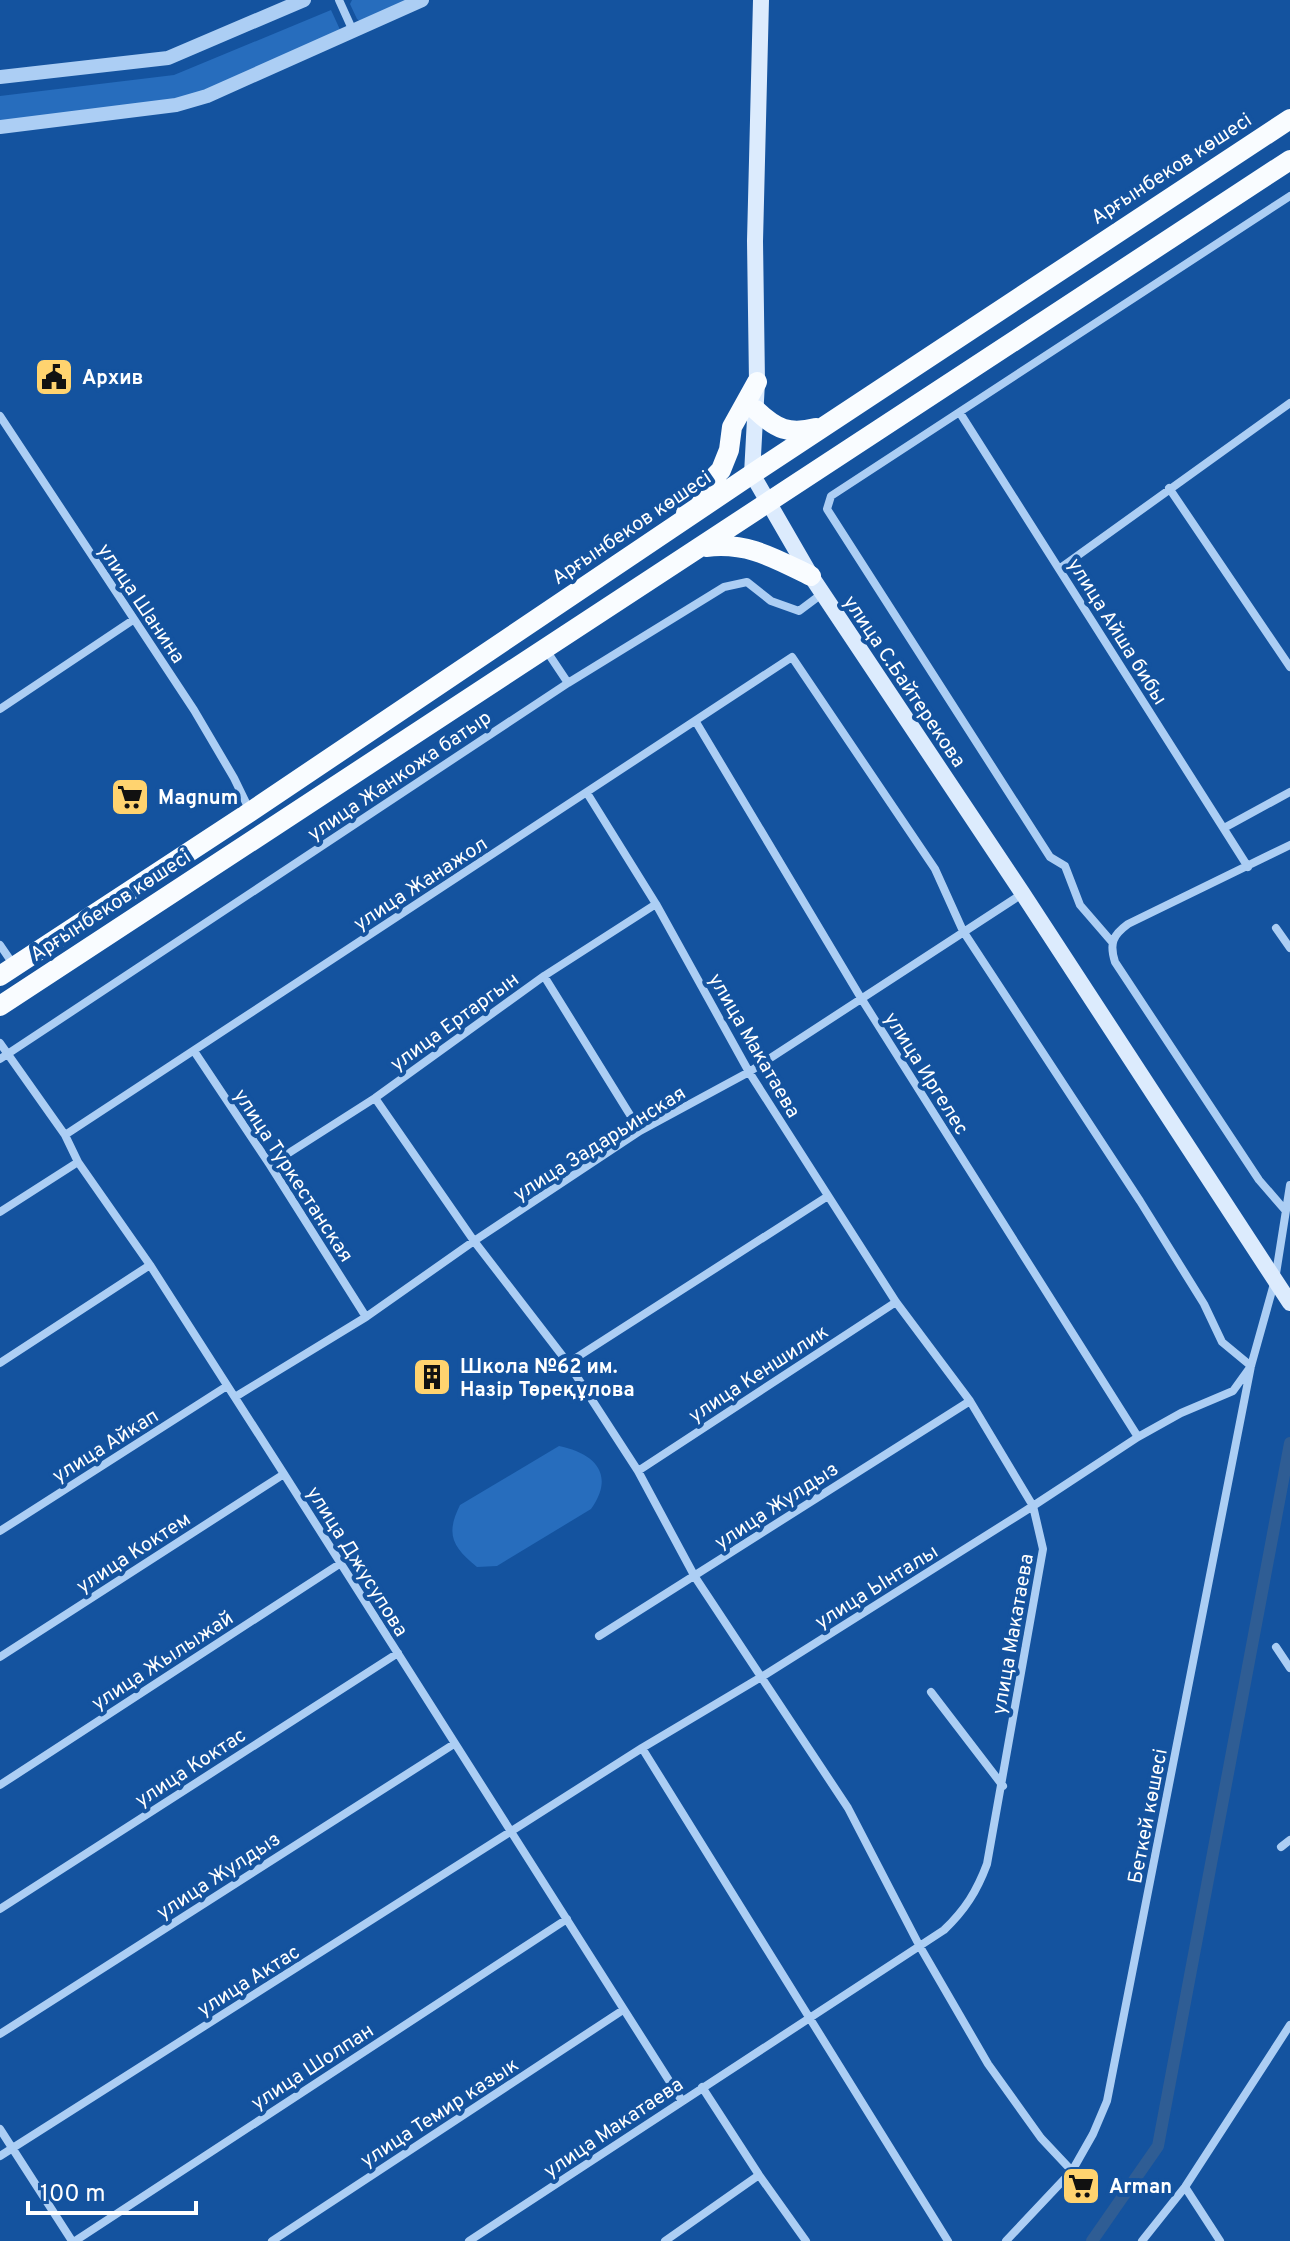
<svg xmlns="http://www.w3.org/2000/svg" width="1290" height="2241" viewBox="0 0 1290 2241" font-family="Overpass,sans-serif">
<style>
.green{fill:#276dbd}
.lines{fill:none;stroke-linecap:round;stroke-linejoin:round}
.canal{stroke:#2f5d94;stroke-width:12}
.minor{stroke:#accef4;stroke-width:8}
.tertiary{stroke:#accef4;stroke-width:14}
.secondary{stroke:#dcebfd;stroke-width:16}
.primary{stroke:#f9fcff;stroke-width:20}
.labels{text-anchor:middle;stroke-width:8;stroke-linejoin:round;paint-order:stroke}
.street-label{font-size:20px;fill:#fff;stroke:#14539f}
.poi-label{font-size:20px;font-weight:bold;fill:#fff;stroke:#14539f;text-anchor:start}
</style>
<rect width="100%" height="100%" fill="#14539f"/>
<path class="green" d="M352,0H426L366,26L357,19L350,4Z
M331,10L342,34L180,108L0,125V96L174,75Z
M559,1446C594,1453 616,1474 591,1509L497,1566L477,1567C453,1547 445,1535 460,1505Z"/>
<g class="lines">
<path class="canal" d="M1092,2241L1158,2146L1290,1443"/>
<path class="minor" d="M339,0L353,31
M960,413L1248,867
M0,416L194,710L234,778L250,811
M1169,488L1290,667
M1059,569L1290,403
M546,650L568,683
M0,709L133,620
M696,722L861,998L1138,1437
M1224,828L1290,792
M1276,928L1290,948
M1112,942L1080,905L1065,866L1050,857L827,509L831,496L1290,196
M0,945L13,964
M544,976L640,1131
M0,1043L65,1135L78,1162L150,1265L284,1474L682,2101
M194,1051L270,1165L366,1317
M0,1059L568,683L724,587L747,582L771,601L799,611L823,593
M375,1098L474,1241L568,1363L638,1471L695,1577L848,1808L919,1945L988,2064L1041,2138L1072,2171
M65,1135L792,657L935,869L963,931L1140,1201L1204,1304L1222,1342L1251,1366
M270,1165L375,1098L544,976L656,904
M1285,1210L1259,1180L1115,962C1109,943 1113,935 1128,924L1290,845
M0,1212L78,1162
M0,1363L150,1265
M568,1363L828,1196
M235,1397L366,1317L474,1241L640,1131L749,1072L1022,894
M638,1471L896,1302
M0,1531L227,1386
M599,1636L970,1401
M1276,1647L1290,1668
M0,1657L284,1474
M931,1692L1003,1786
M642,1748L948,2241
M0,1785L341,1563
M1281,1847L1290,1840
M0,1909L398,1653
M0,2034L454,1744
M702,2087L759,2175L806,2241
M0,2129L72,2241
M0,2156L642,1748L763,1676L1033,1506L1138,1437L1181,1413L1233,1391L1251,1366
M1185,2187L1220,2241
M75,2241L567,1919
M272,2241L623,2010
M469,2241L944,1930C965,1910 977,1891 987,1864L1043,1549L1033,1506L970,1401L896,1302L749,1072L656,904L587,793
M665,2241L759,2175
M1006,2241L1072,2171L1093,2134L1107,2101L1251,1366L1275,1280L1290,1185
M1142,2241L1185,2187L1290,2025"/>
<path class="tertiary" d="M0,77L168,58L304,0
M0,127L176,105L207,96L422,0"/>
<path class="secondary" d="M761,0L755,241L757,382L752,474L811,576L1023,894L1290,1303"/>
<path class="primary" d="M756,410C776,429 789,435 816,428
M686,513L699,493L721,470L729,450L732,427L757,382
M706,547C748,542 774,558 811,576
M0,976L250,812L752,474L1290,119
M0,1006L1290,160"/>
</g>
<defs>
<symbol id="civic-square" viewBox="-11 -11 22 22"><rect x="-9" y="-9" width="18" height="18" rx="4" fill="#ffd36f" stroke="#14539f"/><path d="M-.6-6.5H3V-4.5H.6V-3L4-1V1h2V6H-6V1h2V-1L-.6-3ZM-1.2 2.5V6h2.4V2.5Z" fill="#111"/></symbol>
<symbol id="supermarket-square" viewBox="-11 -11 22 22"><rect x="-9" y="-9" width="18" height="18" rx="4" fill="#ffd36f" stroke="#14539f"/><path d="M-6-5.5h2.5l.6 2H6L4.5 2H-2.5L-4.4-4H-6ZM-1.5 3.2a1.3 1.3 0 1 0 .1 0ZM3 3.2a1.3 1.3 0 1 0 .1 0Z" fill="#111"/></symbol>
<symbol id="building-square" viewBox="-11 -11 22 22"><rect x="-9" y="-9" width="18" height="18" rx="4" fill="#ffd36f" stroke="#14539f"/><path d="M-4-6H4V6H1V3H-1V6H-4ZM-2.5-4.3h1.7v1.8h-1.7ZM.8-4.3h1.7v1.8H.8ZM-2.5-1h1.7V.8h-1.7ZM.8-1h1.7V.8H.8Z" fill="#111"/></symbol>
</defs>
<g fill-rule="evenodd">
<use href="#civic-square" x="32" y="355" width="44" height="44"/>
<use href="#supermarket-square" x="108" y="775" width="44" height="44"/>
<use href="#building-square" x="410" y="1355" width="44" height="44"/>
<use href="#supermarket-square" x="1059" y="2164" width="44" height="44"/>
</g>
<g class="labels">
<g class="street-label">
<text transform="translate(1171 168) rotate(-33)" y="7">Арғынбеков көшесі</text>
<text transform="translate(631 527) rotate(-34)" y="7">Арғынбеков көшесі</text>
<text transform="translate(142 603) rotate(56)" y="7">улица Шанина</text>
<text transform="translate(1118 631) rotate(58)" y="7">улица Айша бибы</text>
<text transform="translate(905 681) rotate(56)" y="7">улица С.Байтерекова</text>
<text transform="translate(399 775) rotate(-34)" y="7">улица Жанкожа батыр</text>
<text transform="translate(420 883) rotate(-33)" y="7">улица Жанажол</text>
<text transform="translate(110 905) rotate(-33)" y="7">Арғынбеков көшесі</text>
<text transform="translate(454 1021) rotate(-36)" y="7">улица Ертаргын</text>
<text transform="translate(755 1045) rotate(60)" y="7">улица Макатаева</text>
<text transform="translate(927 1073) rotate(58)" y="7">улица Иргелес</text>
<text transform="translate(599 1143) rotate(-32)" y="7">улица Задарьинская</text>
<text transform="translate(294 1175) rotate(57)" y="7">улица Туркестанская</text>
<text transform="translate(758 1373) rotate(-33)" y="7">улица Кеншилик</text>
<text transform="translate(105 1445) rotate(-32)" y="7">улица Айкап</text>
<text transform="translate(776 1505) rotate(-33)" y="7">улица Жулдыз</text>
<text transform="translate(133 1552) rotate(-33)" y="7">улица Коктем</text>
<text transform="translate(358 1561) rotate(58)" y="7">улица Джусупова</text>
<text transform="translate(876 1586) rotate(-32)" y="7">улица Ынталы</text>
<text transform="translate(1012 1634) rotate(-80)" y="7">улица Макатаева</text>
<text transform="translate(162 1660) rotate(-33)" y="7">улица Жылыжай</text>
<text transform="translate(190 1767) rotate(-33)" y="7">улица Коктас</text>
<text transform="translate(1147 1816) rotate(-79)" y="7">Беткей көшесі</text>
<text transform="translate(218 1875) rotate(-33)" y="7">улица Жулдыз</text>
<text transform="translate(248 1980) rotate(-32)" y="7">улица Актас</text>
<text transform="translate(312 2066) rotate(-33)" y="7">улица Шолпан</text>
<text transform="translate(439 2112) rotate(-33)" y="7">улица Темир казык</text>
<text transform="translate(613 2127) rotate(-34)" y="7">улица Макатаева</text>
</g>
<g class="poi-label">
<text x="82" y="384">Архив</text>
<text x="158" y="804">Magnum</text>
<text x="460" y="1373">Школа №62 им.<tspan x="460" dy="23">Назір Төреқұлова</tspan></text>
<text x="1109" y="2193">Arman</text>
</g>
</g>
<path d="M28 2201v12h168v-12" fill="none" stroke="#ffffff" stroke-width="4"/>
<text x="40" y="2201" font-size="24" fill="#ffffff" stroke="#14539f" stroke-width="6" paint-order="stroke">100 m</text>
</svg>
